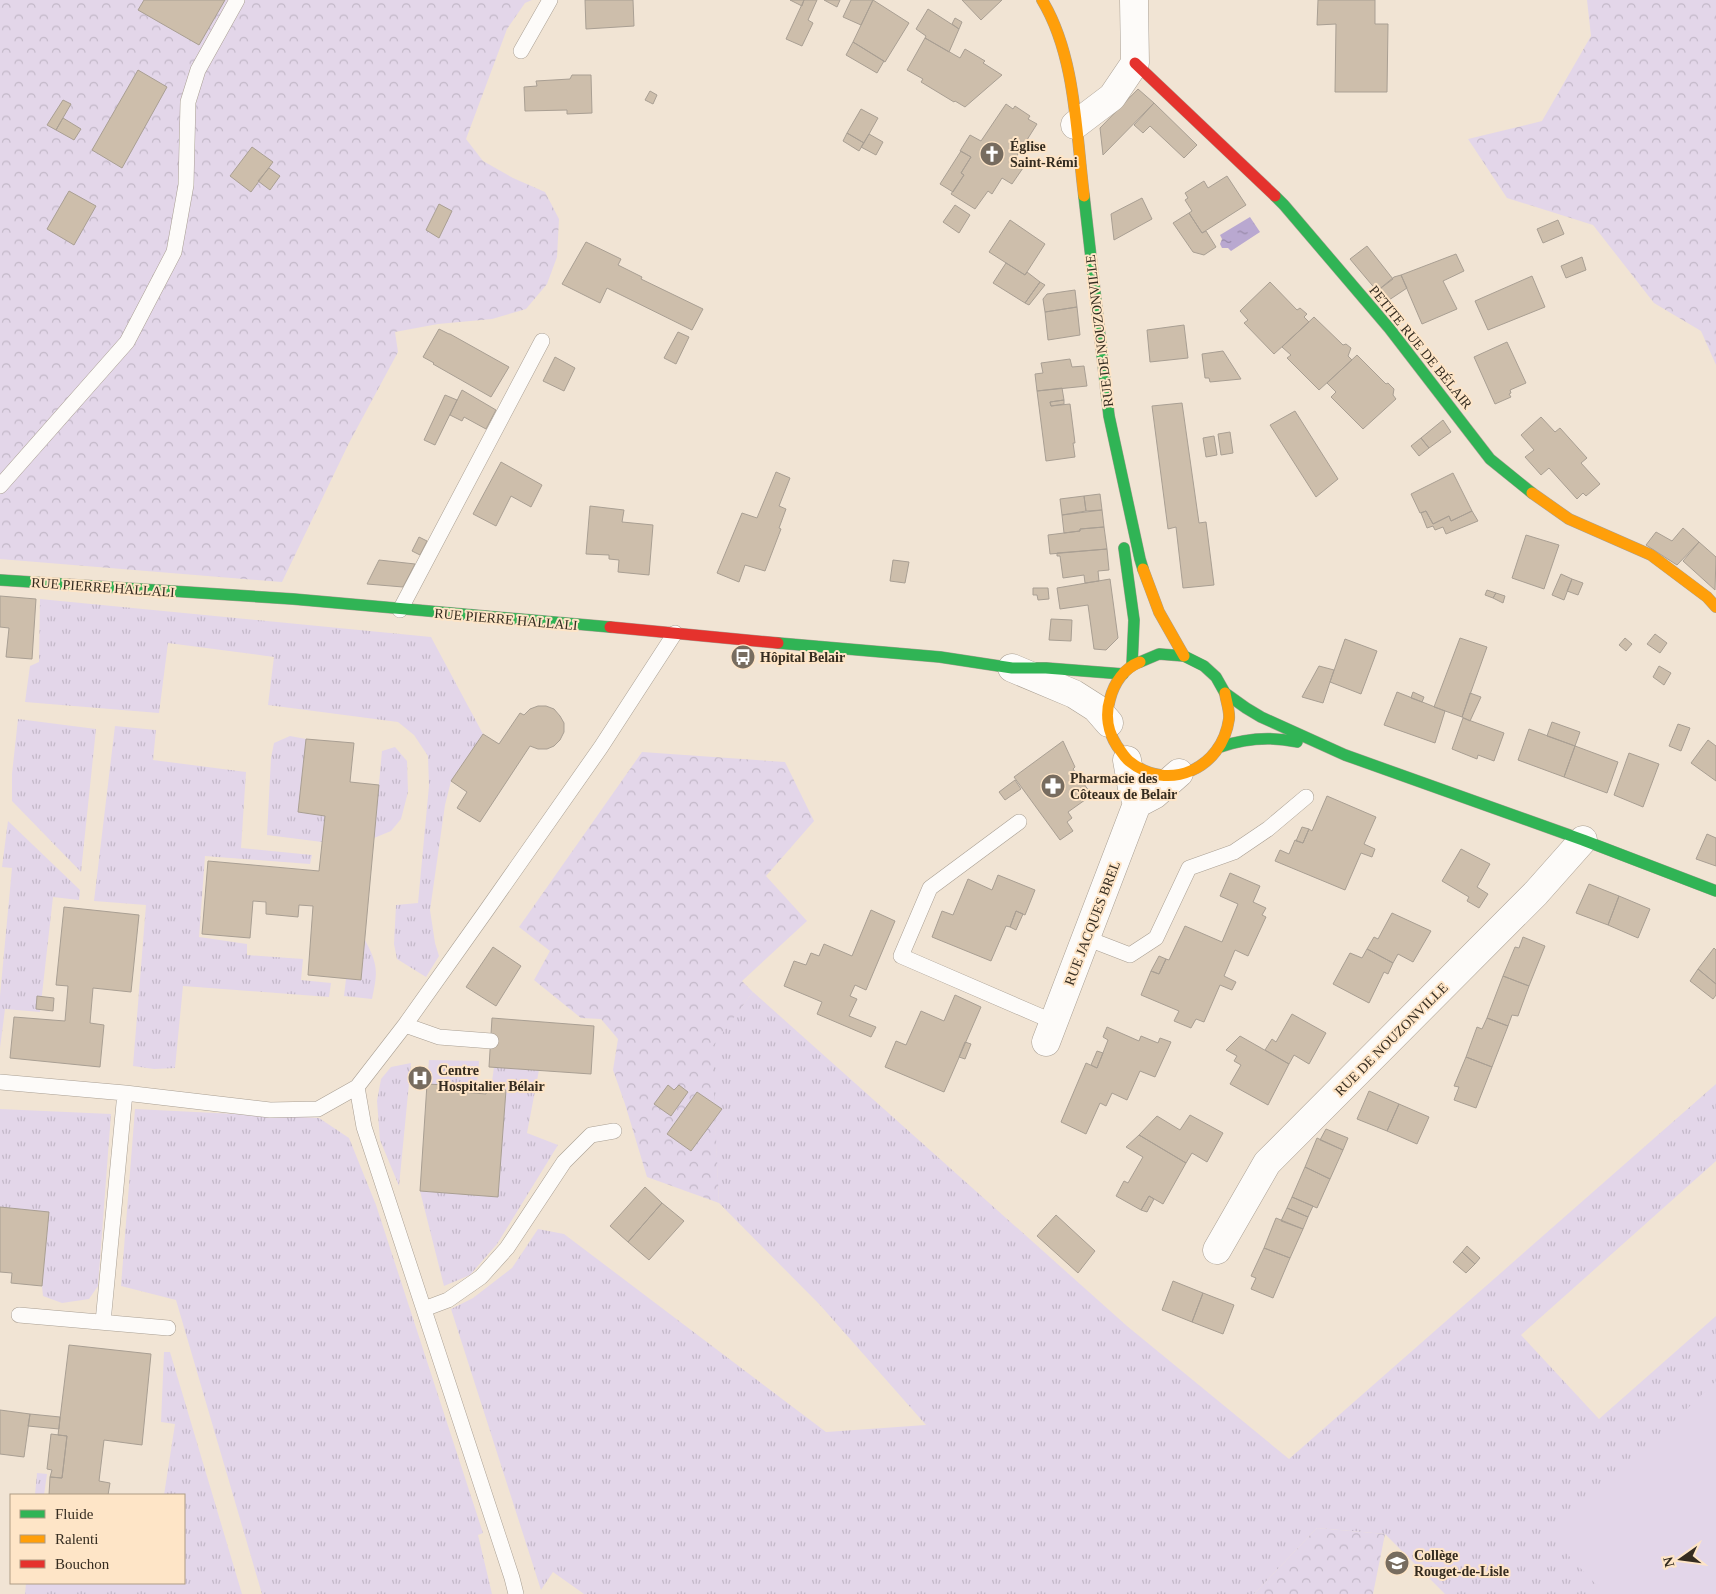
<svg xmlns="http://www.w3.org/2000/svg" width="1716" height="1594" viewBox="0 0 1716 1594" font-family="'Times New Roman',serif">
<style>
.grass{fill:url(#grass-tufts)}
.forest{fill:url(#forest-crowns)}
.park{fill:#e3d6e9}
.water{fill:url(#water-ripples)}
.building{fill:#cdbeab;stroke:#a99f93}
.lines{fill:none;stroke-linecap:round;stroke-linejoin:round}
.lane-casing{stroke:#a99f93;stroke-width:16}
.street-casing{stroke:#a99f93;stroke-width:29}
.fast-casing{stroke:#a99f93;stroke-width:12}
.slow-casing{stroke:#a99f93;stroke-width:12}
.jam-casing{stroke:#a99f93;stroke-width:12}
.lane{stroke:#fdfbf9;stroke-width:15}
.street{stroke:#fdfbf9;stroke-width:28}
.fast{stroke:#30b455;stroke-width:11}
.slow{stroke:#ff9f0a;stroke-width:11}
.jam{stroke:#e5322d;stroke-width:11}
.labels{text-anchor:middle;stroke-width:4;stroke-linejoin:round;paint-order:stroke}
.poi-label{font-size:14px;font-weight:bold;fill:#352c20;stroke:#fee5c7;text-anchor:start}
.street-label{font-size:14px;fill:#352c20;stroke:#fee5c7}
</style>
<defs>
<pattern id="grass-tufts" width="24" height="20" patternUnits="userSpaceOnUse" patternTransform="scale(1.25)"><rect width="24" height="20" fill="#e3d6e9"/><path d="M3 7l-1-3M5 7V3M7 7l1-3M15 17l-1-3M17 17v-4M19 17l1-3" fill="none" stroke="#c3b8c8"/></pattern>
<pattern id="forest-crowns" width="20" height="18" patternUnits="userSpaceOnUse" patternTransform="scale(1.25)"><rect width="20" height="18" fill="#e3d6e9"/><path d="M2 6a3 3 0 1 1 6 0M12 15a3 3 0 1 1 6 0" fill="none" stroke="#c3b8c8"/></pattern>
<pattern id="water-ripples" width="26" height="14" patternUnits="userSpaceOnUse" patternTransform="scale(1.25)"><rect width="26" height="14" fill="#b9a8d0"/><path d="M2 4q2-2 4 0t4 0M15 11q2-2 4 0t4 0" fill="none" stroke="#9789a8"/></pattern>
</defs>
<rect width="100%" height="100%" fill="#f1e4d4"/>
<path class="grass" d="M40,599L431,637L483,734L451,781L445,805L430,910L435,943L439,956L426,977L397,959L394,944L396,905L418,903L429,786L428,756L414,735L398,722L268,705L274,657L168,643L159,713L25,702L30,666L39,662Z
M18,719L96,729L81,872L12,801V774Z
M115,726L156,730L153,760L246,772L241,848L312,855L310,864L205,856L199,937L247,944V955L303,959L301,980L331,983L329,997L183,986L175,1068L154,1069L133,1066L146,905L94,901Z
M290,736L306,739L299,812L325,816L322,842L267,835L271,758L274,743Z
M395,747L407,761L408,792L401,819L391,831L374,838L382,751Z
M8,821L80,890L79,900L53,897L40,1012L5,1009L0,1048V996L12,868L2,867Z
M365,940C378,965 378,971 372,999L344,996L346,979L361,980Z
M753,992L1127,1326L1289,1459L1716,1084V1161L1521,1335L1599,1419L1716,1316V1594H1445L1385,1534L1317,1528L1254,1594H584L553,1572L541,1590L451,1309L473,1298L512,1268L538,1229L564,1234L826,1432L926,1425L820,1305L719,1203L711,1047Z
M429,1060L479,1061L476,1093L462,1092L463,1086L427,1084Z
M411,1063L399,1186L380,1140L377,1101L381,1079L391,1067Z
M494,1067L539,1070L527,1133L558,1145L497,1244L470,1275L444,1286L420,1191L498,1197L505,1090L491,1089Z
M0,1109L111,1114L98,1286L89,1299L62,1303L43,1296L42,1286L49,1213L0,1207Z
M135,1109L319,1118L349,1138L376,1205L483,1533L478,1535L492,1594H262L176,1300L121,1286Z
M164,1352H170L242,1594H25L26,1583H184V1495H164L175,1424L161,1422Z
M37,1473L47,1474L44,1495H35Z"/>
<path class="forest" d="M0,0H532L525,3L507,29L466,139L483,161L513,178L545,192L559,219L557,257L547,284L526,309L492,319L438,324L395,332L398,352L349,443L282,582L0,559Z
M1587,0H1716V365L1701,331L1654,303L1593,225L1507,198L1468,139L1542,121L1591,36Z
M642,752L785,762L814,821L766,876L807,921L742,981L753,992L712,1047L719,1203L647,1177L625,1104L613,1070L618,1039L601,1019L581,1018L534,980L550,951L519,927Z
M1317,1528L1385,1534L1373,1594H1254Z"/>
<path class="park" d="M1716,1381V1594H1605L1552,1538Z"/>
<path class="water" d="M1250,217L1260,232L1231,251L1228,248H1222L1220,244L1222,239L1220,235Z"/>
<path class="building" d="M144,0H225L199,45L138,10Z
M585,0H633L634,26L586,29Z
M790,0H804L802,6Z
M804,0H817L808,20L813,23L802,46L786,39Z
M824,0H840L837,7Z
M851,0H873L861,25L843,17Z
M873,0L909,23L885,62L853,42Z
M962,0H1002L981,20Z
M1318,0H1375V24H1388L1387,92H1335L1336,24L1317,25Z
M928,9L959,29L949,52L925,38L926,36L916,29Z
M955,18L962,22L959,29L952,24Z
M925,38L960,58L965,49L985,61L983,63L1002,75L965,107L955,101L954,102L921,82L923,79L907,70Z
M853,42L884,61L877,73L846,55Z
M138,70L167,87L122,168L92,150Z
M572,75H591L592,113L567,114V110L525,111L524,87L537,86L536,81L570,79Z
M1138,89L1154,103L1103,155L1100,128Z
M650,91L657,95L653,104L645,100Z
M63,100L71,104L56,130L47,125Z
M1154,103L1197,145L1184,158L1150,126L1143,133L1134,125Z
M1006,104L1013,109L1015,106L1030,116L1028,119L1037,124L1013,162L1023,168L1012,184L1002,178L992,194L988,191L975,209L951,194L964,175L961,173L971,157L960,151L970,135L981,141Z
M861,109L878,118L864,143L847,133Z
M63,118L81,129L74,140L56,130Z
M847,133L864,143L859,151L843,141Z
M869,134L883,142L876,155L861,147Z
M252,147L273,162L251,192L230,176Z
M961,151L971,157L961,173L964,175L953,192L940,184Z
M269,168L280,176L270,190L258,181Z
M1227,176L1246,205L1202,233L1189,213L1192,211L1185,200L1188,198L1185,193L1204,181L1208,188Z
M69,191L96,206L74,245L47,229Z
M1142,198L1152,219L1114,240L1111,214Z
M439,204L452,211L439,238L426,230Z
M955,205L970,215L959,233L943,222Z
M1189,213L1202,233L1206,231L1216,247L1204,255L1193,252L1173,223Z
M1010,220L1045,244L1025,275L989,252Z
M1558,220L1564,234L1543,243L1537,229Z
M586,242L621,259L618,265L642,277L641,279L703,309L692,330L607,288L600,303L562,284Z
M1367,246L1393,279L1377,291L1350,259Z
M1456,254L1464,271L1443,281L1457,309L1422,324L1401,275Z
M1582,257L1586,270L1566,278L1561,266Z
M1006,263L1025,275L1027,272L1040,282L1025,303L993,283Z
M1401,275L1407,288L1386,302L1377,291L1394,277Z
M1532,276L1545,307L1488,330L1475,301Z
M1040,282L1045,285L1029,305L1025,303Z
M1270,282L1297,310L1300,308L1307,314L1304,317L1309,322L1274,354L1244,323L1248,320L1240,311Z
M1075,290L1077,307L1045,312L1043,299L1047,294Z
M1077,307L1080,335L1048,340L1045,312Z
M1314,317L1343,345L1346,344L1351,348L1348,356L1352,360L1319,390L1287,358L1291,355L1282,347Z
M1184,325L1188,358L1150,362L1147,330Z
M439,329L449,334H450L509,367L491,397L433,364L434,363L423,357Z
M678,332L689,337L676,364L664,358Z
M1507,342L1526,383L1510,390L1511,393L1509,394L1511,397L1495,404L1474,357Z
M1223,351L1241,379L1210,382L1209,378H1205L1202,354Z
M1357,355L1386,384L1388,383L1394,389L1393,395L1396,399L1363,429L1331,397L1336,392L1327,383Z
M555,357L575,368L564,391L543,381Z
M1070,359L1072,367L1084,366L1087,386L1037,391L1035,374L1043,373L1041,363Z
M1062,388L1064,400L1050,402L1051,406L1070,404L1075,443H1073L1075,457L1046,461L1037,391Z
M462,390L496,410L486,429L464,417L462,421L450,415Z
M445,395L457,400L435,445L424,440Z
M1064,400V404L1051,406L1050,402Z
M1182,403L1199,523L1206,522L1214,585L1183,588L1176,527L1168,529L1152,406Z
M1295,411L1338,479L1316,497L1270,425Z
M1541,417L1555,432L1560,428L1587,458L1581,463L1600,484L1586,496L1583,493L1577,499L1549,468L1541,475L1525,457L1534,450L1521,435Z
M1443,420L1451,432L1429,448L1421,438Z
M1230,432L1233,453L1221,455L1218,434Z
M1214,436L1217,455L1206,457L1203,438Z
M1421,438L1429,448L1419,456L1411,446Z
M501,462L542,485L531,507L511,496L496,526L473,514Z
M776,472L790,478L779,506L786,509L779,528L781,529L765,571L745,565L739,582L717,573L742,513L757,518Z
M1453,473L1472,511L1451,521L1449,516L1433,524L1426,511L1420,513L1411,494Z
M1100,494L1102,510L1086,511L1084,496Z
M1084,496L1086,511L1062,515L1060,499Z
M590,506L624,510L622,522L653,525L649,575L618,572L619,560L609,559V555L586,554Z
M1102,510L1104,527L1080,529V531L1064,533L1062,515Z
M1426,511L1433,524L1449,516L1451,521L1472,511L1478,521L1446,534L1443,527L1435,530L1433,526L1427,528L1421,513Z
M1104,527L1107,549L1050,554L1048,535L1080,531V529Z
M1683,528L1699,542L1677,565L1646,545L1656,532L1672,541Z
M1526,535L1559,545L1544,589L1512,578Z
M419,537L427,541L420,555L412,551Z
M1699,542L1716,557L1715,590L1683,561Z
M1107,549L1109,570L1098,571L1099,581L1085,583L1084,575L1063,578L1060,556H1057V553Z
M379,560L415,564L403,587L367,584Z
M893,560L909,562L905,583L890,581Z
M1561,574L1572,579L1564,600L1552,595Z
M1110,579L1118,638L1106,650L1094,649L1088,605L1060,609L1057,588Z
M1572,579L1583,583L1578,595L1567,591Z
M1033,588H1048L1049,599L1038,600L1037,595H1033Z
M1487,590L1496,593L1493,598L1485,595Z
M1496,593L1505,596L1503,603L1493,598Z
M0,596L36,599L32,659L6,657L9,628L0,627Z
M1051,619L1072,620L1071,641L1049,640Z
M1655,634L1667,643L1660,653L1647,644Z
M1460,638L1487,647L1462,717L1434,707Z
M1625,638L1632,644L1626,651L1619,645Z
M1345,639L1377,651L1361,694L1330,682Z
M1319,666L1334,670L1323,703L1302,697Z
M1659,666L1671,673L1664,685L1653,677Z
M1397,692L1445,711L1435,743L1384,725Z
M1413,692L1424,697L1422,702L1411,698Z
M1470,693L1481,697L1470,721L1462,717Z
M538,706H546L554,709L560,716L564,723V732L560,740L554,746L547,749H538L530,746L480,822L457,808L467,792L451,781L483,734L499,744L520,713L524,715L530,709Z
M1463,718L1504,733L1494,761L1478,755L1477,759L1452,749Z
M1552,722L1580,732L1575,746L1547,736Z
M1678,724L1690,728L1681,751L1669,746Z
M1529,729L1575,746L1564,777L1518,760Z
M306,739L354,743L350,782L379,785L361,980L308,975L313,906L299,905L298,917L266,914V902L253,901L250,938L202,934L208,861L319,871L325,816L298,812Z
M1708,740L1716,746V781L1691,763Z
M1063,741L1075,767L1073,769L1092,795L1068,812L1072,818L1067,822L1073,831L1060,840L1014,777Z
M1575,746L1618,762L1607,793L1564,777Z
M1629,753L1659,764L1643,807L1614,795Z
M1015,780L1021,789L1005,800L999,792Z
M1327,796L1376,817L1364,844L1375,849L1372,857L1361,853L1345,890L1275,861L1280,850L1289,854L1295,840L1303,843L1309,829L1312,831Z
M1302,827L1309,829L1303,843L1296,841Z
M1707,834L1716,838V866L1696,859Z
M1461,849L1490,864L1477,887L1488,894L1479,908L1467,901L1469,897L1442,881Z
M1230,873L1260,886L1253,902L1266,908L1262,915L1266,917L1248,956L1235,950L1224,976L1236,982L1232,990L1220,985L1204,1022L1196,1019L1191,1028L1174,1021L1179,1011L1141,995L1151,971L1159,974L1166,959L1169,960L1185,926L1222,942L1238,904L1220,896Z
M998,875L1035,890L1025,915L1016,911L1010,927L1006,926L991,961L932,937L942,911L953,915L968,879L992,890Z
M1589,884L1619,896L1608,925L1576,913Z
M1619,896L1650,909L1638,938L1608,925Z
M64,907L139,915L131,992L93,988L90,1023L104,1025L100,1067L10,1058L14,1017L65,1021L68,986L56,985Z
M871,910L895,921L866,990L855,985L850,996L857,999L849,1016L876,1027L871,1037L817,1014L822,1002L784,986L794,961L806,965L811,953L819,956L824,944L852,956Z
M1016,911L1023,914L1016,930L1010,927Z
M1392,913L1431,931L1413,962L1398,954L1393,963L1367,949L1374,937L1378,939Z
M1523,937L1545,946L1529,986L1503,976L1515,947L1519,948Z
M493,947L521,966L496,1006L466,987Z
M1714,948L1716,950V984L1698,969Z
M1367,949L1393,963L1388,974L1384,972L1369,1003L1333,984L1350,953L1362,958Z
M1159,956L1166,959L1159,974L1151,971Z
M1698,969L1716,984V995L1713,999L1690,981Z
M1503,976L1529,986L1518,1016L1512,1015L1508,1026L1487,1018Z
M955,995L981,1007L944,1092L885,1067L896,1041L906,1045L921,1011L944,1021Z
M37,996L54,998L53,1011L36,1009Z
M1292,1014L1326,1033L1309,1064L1294,1055L1289,1064L1265,1050L1272,1039L1276,1042Z
M492,1018L594,1026L591,1074L489,1067Z
M1487,1018L1508,1026L1492,1067L1466,1057L1477,1027L1482,1029Z
M1107,1027L1139,1041L1141,1036L1158,1043L1160,1038L1171,1042L1155,1077L1140,1071L1127,1100L1112,1093L1106,1106L1100,1103L1086,1134L1061,1122L1086,1063L1097,1068L1108,1040L1103,1037Z
M1240,1036L1289,1064L1268,1105L1230,1084L1241,1065L1234,1061L1237,1056L1226,1050Z
M965,1042L971,1044L965,1059L959,1057Z
M1097,1051L1103,1053L1097,1068L1091,1065Z
M1466,1057L1492,1067L1476,1108L1454,1100L1459,1087L1454,1086Z
M427,1084L463,1086L462,1092L486,1094V1089L506,1090L498,1197L420,1191Z
M668,1085L674,1090L679,1085L688,1092L671,1116L654,1104Z
M1369,1091L1399,1104L1387,1131L1357,1119Z
M697,1092L722,1109L691,1151L667,1134Z
M1399,1104L1429,1117L1417,1144L1387,1131Z
M1190,1115L1223,1133L1207,1162L1192,1153L1186,1163L1139,1135L1157,1116L1180,1130Z
M1326,1129L1348,1138L1343,1150L1320,1140Z
M1139,1135L1186,1163L1163,1204L1149,1196L1141,1210L1116,1196L1124,1181L1128,1183L1143,1157L1126,1147Z
M1317,1138L1343,1150L1330,1179L1305,1167Z
M1305,1167L1330,1179L1317,1208L1292,1197Z
M645,1187L662,1203L628,1242L610,1226Z
M1149,1196L1154,1199L1147,1212L1141,1210Z
M1292,1197L1313,1206L1308,1217L1287,1208Z
M662,1203L684,1221L649,1260L628,1242Z
M0,1207L49,1212L42,1286L11,1283L12,1273L0,1272Z
M1287,1208L1308,1217L1303,1229L1281,1221Z
M1056,1215L1095,1251L1078,1273L1037,1236Z
M1276,1218L1303,1229L1290,1258L1264,1248Z
M1467,1246L1480,1258L1475,1264L1462,1252Z
M1264,1248L1290,1258L1273,1298L1251,1289L1256,1278L1251,1276Z
M1462,1252L1475,1264L1466,1273L1453,1262Z
M1173,1281L1203,1293L1192,1322L1162,1310Z
M1203,1293L1234,1305L1223,1334L1192,1322Z
M69,1345L151,1354L142,1445L104,1440L99,1481L110,1483L108,1495H49L50,1477L62,1478L67,1436L58,1435Z
M0,1410L30,1414L24,1457L0,1454Z
M30,1414L60,1417L59,1429L28,1426Z
M51,1434L67,1436L62,1478L50,1477L52,1470L47,1469Z"/>
<g class="lines">
<defs>
<path id="lane" d="M521,51L550,0
M0,486L127,342L174,252L186,185L188,102L198,70L237,0
M400,610L542,341
M1019,822L930,888L901,956L1054,1022
M1086,938L1130,955L1156,938L1189,868L1234,852L1268,829L1306,797
M405,1025L439,1037L491,1041
M0,1082L125,1093L270,1110L318,1109L357,1087L405,1025L486,911L601,747L675,633
M357,1087L364,1127L512,1578L516,1594
M424,1309L448,1300L481,1277L507,1248L564,1162L591,1135L614,1131
M19,1315L168,1328
M103,1322L125,1093"/>
<path id="street" d="M1075,125L1112,97L1135,63L1134,0
M1012,668L1074,694L1096,708L1109,723
M1127,760L1132,788L1137,804L1154,795L1179,773
M1046,1042L1137,804
M1217,1250L1267,1163L1536,893L1583,840"/>
<path id="fast" d="M1084,196L1109,416L1140,559L1143,569
M1275,196L1284,205L1389,328L1490,459L1532,493
M1124,548L1134,620L1132,665
M0,580L293,599L610,627
M778,643L940,657L1012,668H1046L1123,674
M1140,662L1159,654L1184,656L1204,666L1216,677L1225,693L1246,708L1261,717L1345,755L1583,840L1716,891
M1220,747C1246,738 1270,736 1297,742"/>
<path id="slow" d="M1042,0C1076,56 1076,133 1084,196
M1532,493L1569,519L1651,555L1707,597L1716,607
M1143,569L1159,612L1184,656
M1140,662C1124,668 1114,683 1110,699C1105,715 1108,732 1117,746C1121,751 1124,757 1129,761C1168,793 1222,769 1229,719C1230,711 1226,701 1225,693"/>
<path id="jam" d="M1135,63L1275,196
M610,627L778,643"/>
</defs>
<use href="#lane" class="lane-casing"/>
<use href="#street" class="street-casing"/>
<use href="#fast" class="fast-casing"/>
<use href="#slow" class="slow-casing"/>
<use href="#jam" class="jam-casing"/>
<use href="#lane" class="lane"/>
<use href="#street" class="street"/>
<use href="#fast" class="fast"/>
<use href="#slow" class="slow"/>
<use href="#jam" class="jam"/>
</g>
<defs>
<symbol id="church-disc" viewBox="-11 -11 22 22"><circle r="9.5" fill="#776c5f" stroke="#fee5c7"/><path d="M-1.2-6h2.4v3.5h3.3v2.4h-3.3V6h-2.4V-.1h-3.3v-2.4h3.3Z" fill="#fff"/></symbol>
<symbol id="bus-disc" viewBox="-11 -11 22 22"><circle r="9.5" fill="#776c5f" stroke="#fee5c7"/><path d="M-5-6H5V4H4V6H2V4H-2V6H-4V4H-5ZM-3.5-4V0h7V-4ZM-3.5 1.2v1.5H-2V1.2ZM2 1.2v1.5H3.5V1.2Z" fill="#fff"/></symbol>
<symbol id="pharmacy-disc" viewBox="-11 -11 22 22"><circle r="9.5" fill="#776c5f" stroke="#fee5c7"/><path d="M-2-6h4v4h4v4h-4v4h-4v-4h-4v-4h4Z" fill="#fff"/></symbol>
<symbol id="hospital-disc" viewBox="-11 -11 22 22"><circle r="9.5" fill="#776c5f" stroke="#fee5c7"/><path d="M-5-5h3v3.5h4V-5h3V5h-3V1.5h-4V5h-3Z" fill="#fff"/></symbol>
<symbol id="school-disc" viewBox="-11 -11 22 22"><circle r="9.5" fill="#776c5f" stroke="#fee5c7"/><path d="M0-5L7-2L0 1L-7-2ZM-4 1L0 2.5L4 1V4Q0 6-4 4Z" fill="#fff"/></symbol>
</defs>
<g fill-rule="evenodd">
<use href="#church-disc" x="978" y="140" width="28" height="28"/>
<use href="#bus-disc" x="729" y="643" width="28" height="28"/>
<use href="#pharmacy-disc" x="1039" y="772" width="28" height="28"/>
<use href="#hospital-disc" x="406" y="1064" width="28" height="28"/>
<use href="#school-disc" x="1383" y="1549" width="28" height="28"/>
</g>
<g class="labels">
<g class="poi-label">
<text x="1010" y="151">Église<tspan x="1010" dy="16">Saint-Rémi</tspan></text>
<text x="760" y="662">Hôpital Belair</text>
<text x="1070" y="783">Pharmacie des<tspan x="1070" dy="16">Côteaux de Belair</tspan></text>
<text x="438" y="1075">Centre<tspan x="438" dy="16">Hospitalier Bélair</tspan></text>
<text x="1414" y="1560">Collège<tspan x="1414" dy="16">Rouget-de-Lisle</tspan></text>
</g>
<g class="street-label">
<text transform="translate(1099 331) rotate(-97)" y="5">RUE DE NOUZONVILLE</text>
<text transform="translate(1421 347) rotate(51)" y="5">PETITE RUE DE BÉLAIR</text>
<text transform="translate(103 587) rotate(4)" y="5">RUE PIERRE HALLALI</text>
<text transform="translate(506 619) rotate(5)" y="5">RUE PIERRE HALLALI</text>
<text transform="translate(1092 923) rotate(-69)" y="5">RUE JACQUES BREL</text>
<text transform="translate(1391 1039) rotate(-45)" y="5">RUE DE NOUZONVILLE</text>
</g>
</g>
<rect x="10" y="1494" width="175" height="90" fill="#fee5c7" stroke="#ae9b84"/>
<rect x="20" y="1510" width="25" height="8" fill="#30b455" stroke="#ae9b84"/>
<text x="55" y="1519" font-size="15" fill="#352c20">Fluide</text>
<rect x="20" y="1535" width="25" height="8" fill="#ff9f0a" stroke="#ae9b84"/>
<text x="55" y="1544" font-size="15" fill="#352c20">Ralenti</text>
<rect x="20" y="1560" width="25" height="8" fill="#e5322d" stroke="#ae9b84"/>
<text x="55" y="1569" font-size="15" fill="#352c20">Bouchon</text>
<g transform="translate(1681 1559) rotate(256)" stroke="#fee5c7" stroke-width="4" paint-order="stroke">
<path d="M0-4L9 19L0 12L-9 19Z" fill="#352c20"/>
<text y="-8" font-size="14" font-weight="bold" text-anchor="middle" fill="#352c20">N</text>
</g>
</svg>
